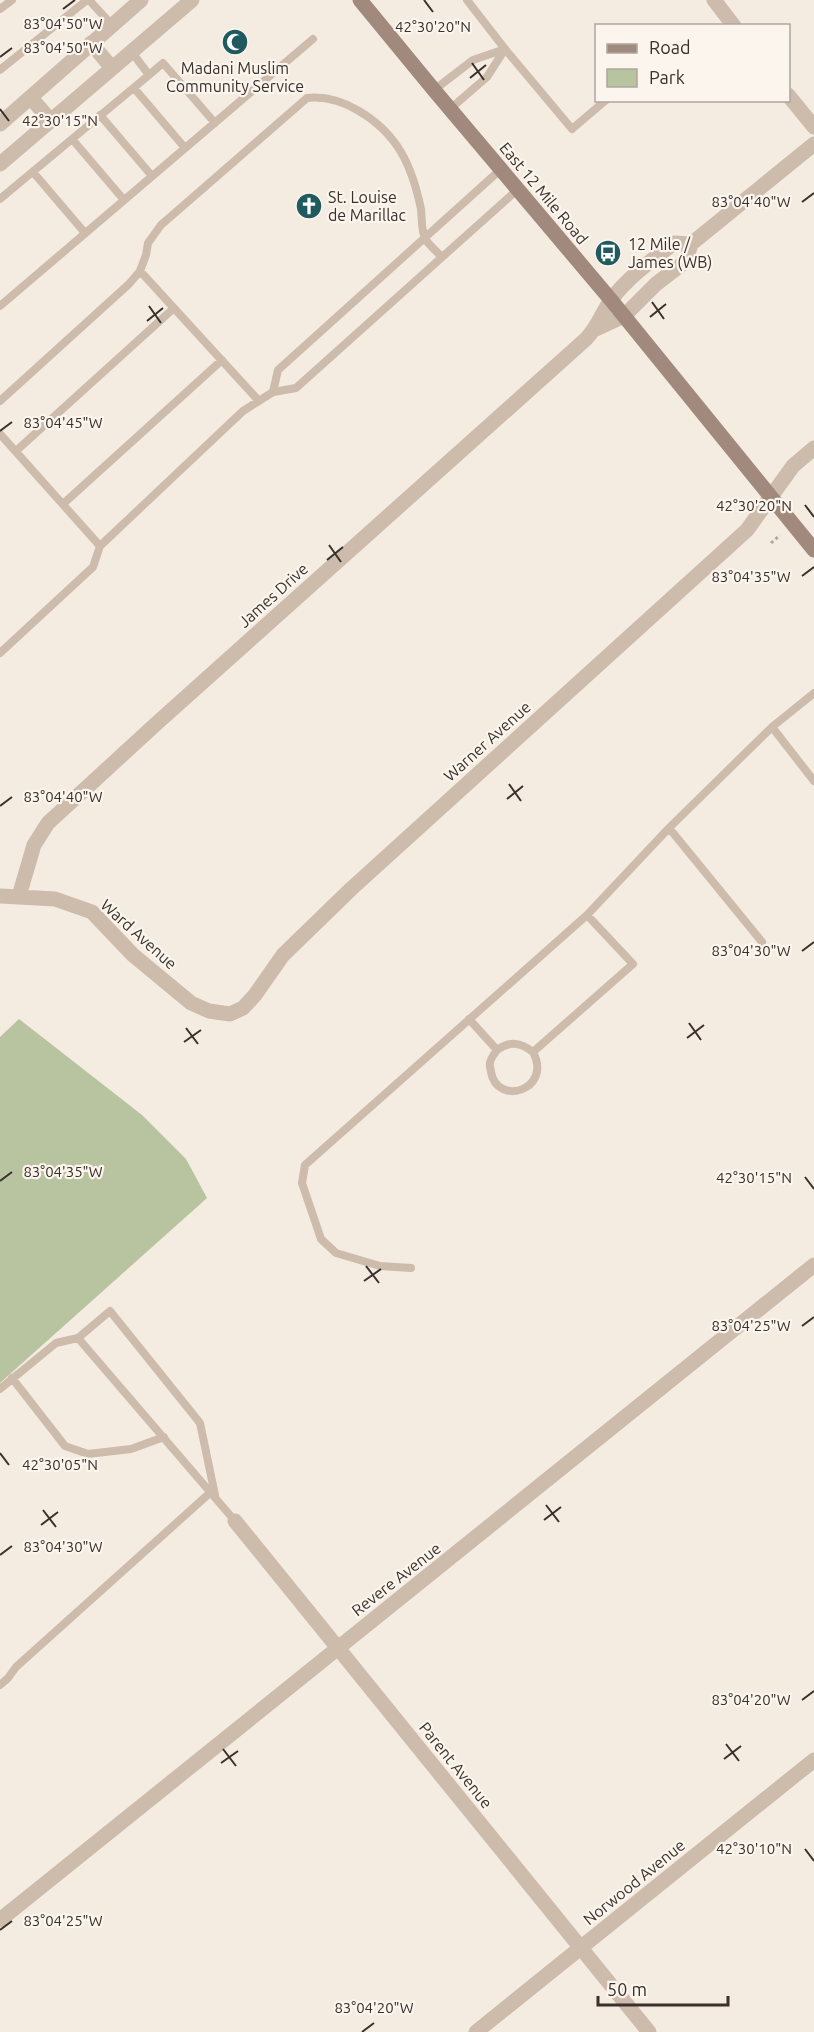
<svg xmlns="http://www.w3.org/2000/svg" width="814" height="2032" viewBox="0 0 814 2032" font-family="Ubuntu,sans-serif">
<style>
.green{fill:#b8c4a0}
.lines{fill:none;stroke-linecap:round;stroke-linejoin:round}
.path{stroke:#b9a596;stroke-width:3;stroke-dasharray:3 3;stroke-linecap:butt}
.lane{stroke:#cdbbac;stroke-width:8}
.street{stroke:#cdbbac;stroke-width:15}
.secondary{stroke:#a18a7d;stroke-width:15}
.ticks{fill:none;stroke:#3b302b;stroke-width:2}
.labels{text-anchor:middle;stroke-width:4.5;stroke-linejoin:round;paint-order:stroke}
.poi-label{font-size:16px;fill:#3b302b;stroke:#fbf5ee;text-anchor:start}
.street-label{font-size:16px;fill:#3b302b;stroke:#fbf5ee}
.ticks-label{font-size:15px;text-anchor:middle;fill:#3b302b;stroke:#fbf5ee;stroke-width:4.5;stroke-linejoin:round;paint-order:stroke}
</style>
<rect width="100%" height="100%" fill="#f4ebe1"/>
<path class="green" d="M19,1019L142,1115L186,1159L207,1198L0,1383V1037Z"/>
<g class="lines">
<path class="path" d="M771,543L780,535"/>
<path class="lane" d="M89,0L112,25
M0,9L12,0
M0,70L87,0
M149,75L163,63L215,123
M134,88L185,148
M434,90L473,60L505,49L467,0
M450,109L487,77L505,49L572,129L606,100
M100,115L152,176
M72,139L124,200
M500,170L278,370L273,392L296,388L517,190
M33,172L85,233
M0,199L149,75L131,51
M140,271L259,401
M0,306L313,39
M0,401L129,284L140,271L146,255L148,243L161,225L307,98C326,96 342,101 359,111C398,134 412,166 421,209C422,218 421,233 426,240C430,246 437,252 442,257
M0,434L100,546L243,411L273,392
M16,451L174,308
M63,504L222,360
M0,653L93,567L100,546
M772,727L814,781
M669,828L762,942
M469,1019L497,1050C510,1041 520,1042 533,1052L633,964L587,915
M497,1050C495,1053 490,1059 490,1063C489,1066 491,1069 491,1072C497,1107 553,1090 533,1052
M411,1268L380,1266L336,1253L321,1239L302,1183L305,1165L587,915L669,828L772,727L814,693
M12,1378L65,1446L88,1454L131,1449L164,1437
M0,1389L56,1343L78,1338
M215,1495L200,1423L110,1311L78,1338L235,1521
M0,1685L8,1678L16,1667L212,1491"/>
<path class="street" d="M714,0L734,26
M91,43L112,68
M788,95L814,127
M31,98L51,121
M0,124L141,0
M0,164L192,0
M691,244L814,144
M0,896L55,899L92,912L133,955L191,1003L209,1011L230,1014L243,1008L255,995L283,955L351,889L747,530L793,466L814,448
M19,896L34,845L48,823L157,723L586,339C599,325 601,314 611,300C627,278 652,260 674,243L691,244L686,261L656,284L624,316L596,329
M235,1521L649,2032
M0,1920L814,1265
M476,2032L814,1760"/>
<path class="secondary" d="M360,0L434,90L611,300L814,550"/>
</g>
<path class="ticks" d="M424,0L433,12M63,9L75,0M0,57L12,48M472,63L484,80M470,78L486,65M0,109L9,121M802,202L814,193M652,302L664,319M149,306L161,323M650,317L666,304M147,321L163,308M0,431L12,422M805,505L814,517M329,545L341,562M327,560L343,547M802,576L814,567M509,784L521,801M507,799L523,786M0,806L12,797M802,951L814,942M689,1023L701,1040M186,1028L198,1044M687,1038L704,1025M184,1042L201,1030M805,1177L814,1189M0,1181L12,1172M366,1266L379,1283M364,1281L381,1269M802,1326L814,1317M0,1453L9,1465M546,1505L559,1522M43,1510L56,1527M544,1520L561,1507M41,1525L58,1512M0,1555L12,1546M802,1700L814,1691M726,1744L739,1761M223,1749L236,1766M724,1759L741,1746M221,1763L238,1751M805,1849L814,1861M0,1930L12,1921M362,2032L374,2023"/>
<defs>
<symbol id="mosque-disc" viewBox="-11 -11 22 22"><circle r="9.5" fill="#1f5a5e" stroke="#fbf5ee"/><path d="M3.5-4.9A6 6 0 1 0 3.5 4.9A5 5 0 1 1 3.5-4.9Z" fill="#fff"/></symbol>
<symbol id="church-disc" viewBox="-11 -11 22 22"><circle r="9.5" fill="#1f5a5e" stroke="#fbf5ee"/><path d="M-1.2-6h2.4v3.5h3.3v2.4h-3.3V6h-2.4V-.1h-3.3v-2.4h3.3Z" fill="#fff"/></symbol>
<symbol id="bus-disc" viewBox="-11 -11 22 22"><circle r="9.5" fill="#1f5a5e" stroke="#fbf5ee"/><path d="M-5-6H5V4H4V6H2V4H-2V6H-4V4H-5ZM-3.5-4V0h7V-4ZM-3.5 1.2v1.5H-2V1.2ZM2 1.2v1.5H3.5V1.2Z" fill="#fff"/></symbol>
</defs>
<g fill-rule="evenodd">
<use href="#mosque-disc" x="220" y="27" width="30" height="30"/>
<use href="#church-disc" x="294" y="191" width="30" height="30"/>
<use href="#bus-disc" x="593" y="238" width="30" height="30"/>
</g>
<g class="labels">
<g class="poi-label">
<text x="235" y="74" text-anchor="middle">Madani Muslim<tspan x="235" dy="18">Community Service</tspan></text>
<text x="328" y="203">St. Louise<tspan x="328" dy="18">de Marillac</tspan></text>
<text x="628" y="250">12 Mile /<tspan x="628" dy="18">James (WB)</tspan></text>
</g>
<g class="street-label">
<text transform="translate(544 193) rotate(50)" y="6">East 12 Mile Road</text>
<text transform="translate(273 595) rotate(-42)" y="6">James Drive</text>
<text transform="translate(487 741) rotate(-42)" y="6">Warner Avenue</text>
<text transform="translate(139 934) rotate(42)" y="6">Ward Avenue</text>
<text transform="translate(396 1579) rotate(-38)" y="6">Revere Avenue</text>
<text transform="translate(456 1765) rotate(51)" y="6">Parent Avenue</text>
<text transform="translate(634 1882) rotate(-39)" y="6">Norwood Avenue</text>
</g>
</g>
<g class="ticks-label">
<text x="63" y="29">83°04'50"W</text>
<text x="433" y="32">42°30'20"N</text>
<text x="63" y="53">83°04'50"W</text>
<text x="60" y="126">42°30'15"N</text>
<text x="751" y="207">83°04'40"W</text>
<text x="63" y="428">83°04'45"W</text>
<text x="754" y="511">42°30'20"N</text>
<text x="751" y="582">83°04'35"W</text>
<text x="63" y="802">83°04'40"W</text>
<text x="751" y="956">83°04'30"W</text>
<text x="63" y="1177">83°04'35"W</text>
<text x="754" y="1183">42°30'15"N</text>
<text x="751" y="1331">83°04'25"W</text>
<text x="60" y="1470">42°30'05"N</text>
<text x="63" y="1552">83°04'30"W</text>
<text x="751" y="1705">83°04'20"W</text>
<text x="754" y="1854">42°30'10"N</text>
<text x="63" y="1926">83°04'25"W</text>
<text x="374" y="2013">83°04'20"W</text>
</g>
<rect x="595" y="24" width="195" height="78" fill="#fbf5ee" stroke="#aea6a0" stroke-width="1.5"/>
<rect x="607" y="44" width="30" height="9" fill="#a18a7d" stroke="#aea6a0" stroke-width="1.5"/>
<text x="649" y="54" font-size="18" fill="#3b302b">Road</text>
<rect x="607" y="69" width="30" height="18" fill="#b8c4a0" stroke="#aea6a0" stroke-width="1.5"/>
<text x="649" y="84" font-size="18" fill="#3b302b">Park</text>
<path d="M598 1996v9h130v-9" fill="none" stroke="#3b302b" stroke-width="3"/>
<text x="607" y="1996" font-size="18" fill="#3b302b" stroke="#fbf5ee" stroke-width="4.5" paint-order="stroke">50 m</text>
</svg>
